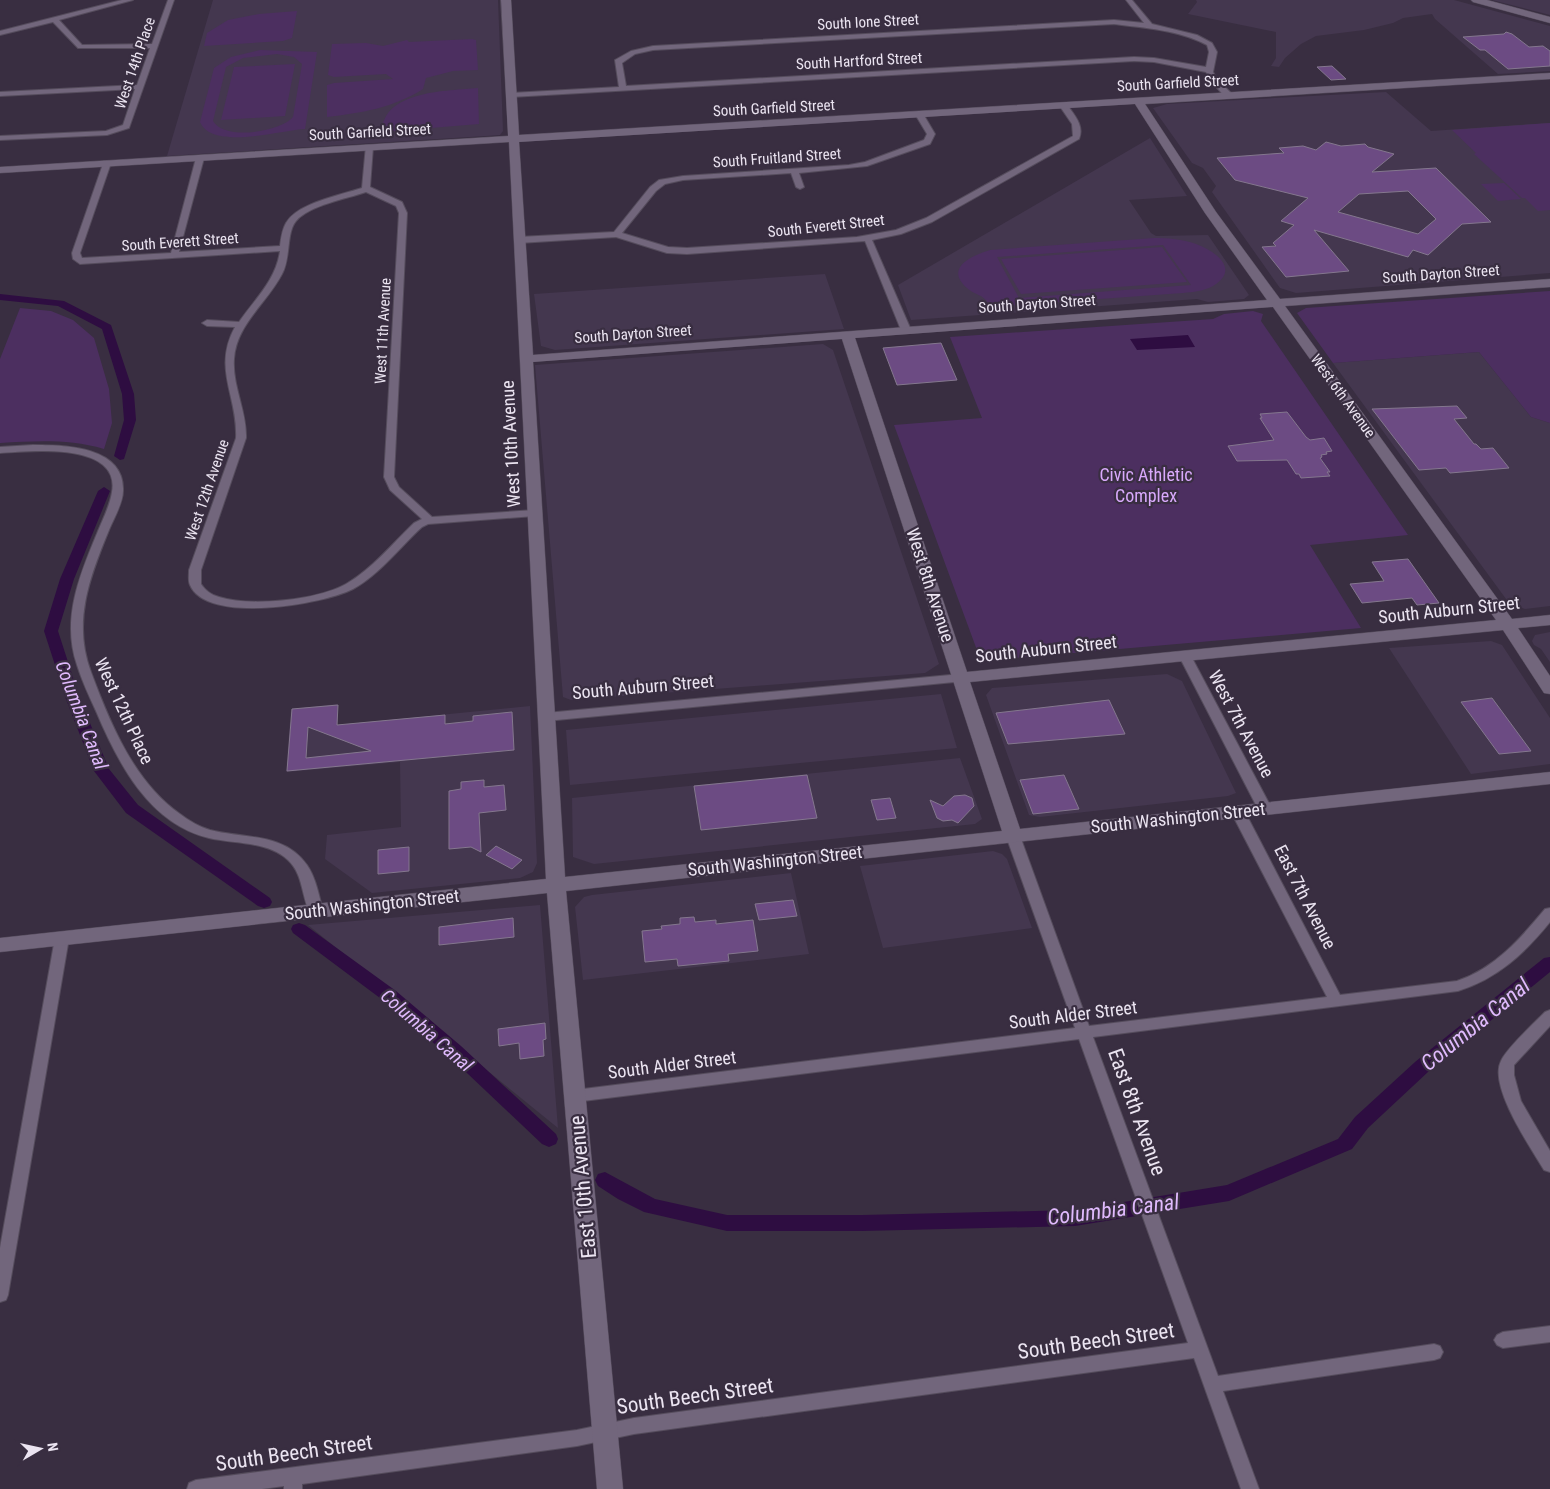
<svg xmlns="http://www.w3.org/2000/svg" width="1550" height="1489" viewBox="0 0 1550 1489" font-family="'Roboto Condensed',sans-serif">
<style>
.built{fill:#44374f}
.green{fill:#4c2f60;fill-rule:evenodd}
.water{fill:#2e0d41}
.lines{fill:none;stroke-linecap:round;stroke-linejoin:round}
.canal{fill:#2e0d41;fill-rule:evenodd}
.building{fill:#6c4b83;stroke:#84778e;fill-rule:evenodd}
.street-casing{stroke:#554c5c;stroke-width:2}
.secondary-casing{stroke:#554c5c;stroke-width:1}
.street{fill:#72667c;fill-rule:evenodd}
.secondary{fill:#72667c;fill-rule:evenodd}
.labels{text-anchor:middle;stroke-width:4.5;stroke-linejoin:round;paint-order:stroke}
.far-street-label{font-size:15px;fill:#ebe4f1;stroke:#392e41}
.street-label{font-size:18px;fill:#ebe4f1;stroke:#392e41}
.park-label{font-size:18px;fill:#d9a9fc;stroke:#392e41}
.water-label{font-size:19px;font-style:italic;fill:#e0bafd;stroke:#392e41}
.near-street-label{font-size:21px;fill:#ebe4f1;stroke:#392e41}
.near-water-label{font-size:22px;font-style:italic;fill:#e0bafd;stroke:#392e41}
</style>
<rect width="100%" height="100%" fill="#392e41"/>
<path class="built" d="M213,0H498L503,131L500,135L486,136L167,156Z
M1196,0H1454L1550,26V71L1498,74L1435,19L1432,14L1403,18L1393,23L1364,30L1316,36L1301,44L1285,58L1279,67L1271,66L1276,58V32L1188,14L1197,2Z
M1492,0H1550V15Z
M1386,92L1431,131L1550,123V273L1296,293L1280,288L1212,192L1216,186L1203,168L1192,163L1153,108L1167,104Z
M1150,138L1187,196L1129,200L1151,233L1156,236L1208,235L1249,295L1244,299L1208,302L1197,299L911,320L898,285Z
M825,274L844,329L555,350L541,346L534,294Z
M823,344L833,350L939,664L925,673L571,700L563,697L535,365Z
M1479,352L1531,417L1550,423V606L1525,609L1509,603L1333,363Z
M1550,632V662L1541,649L1534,645L1532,641L1535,635Z
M1491,641L1502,645L1550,718V764L1471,774L1389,648Z
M1167,674L1182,681L1236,793L1228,796L1040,817L1029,815L986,695L992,688Z
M941,694L957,748L570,785L566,730Z
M337,704L338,725L530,706L537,863L533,872L520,878L372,893L325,859L327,835L401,827L400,762L286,772L291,709Z
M960,758L982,819L975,824L594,864L573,857L572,798Z
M993,851L1002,854L1007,859L1032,928L883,948L860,866Z
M791,873L809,954L583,980L575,907L584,897L592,895Z
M540,905L558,1128L308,925Z"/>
<path class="green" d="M297,11L292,38L283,41L204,46L207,33L228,20L259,14Z
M472,39L476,40L478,70L453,71L426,78L423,89C393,108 361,113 327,117V85L334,83L393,79L386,74L334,77L328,75L332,44L366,43L383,46L407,40L409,42Z
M260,50L317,52L305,129C281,130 212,151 200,122L214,68L231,57ZM277,54L294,57L302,64L293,117C280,132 224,141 213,121L226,67L243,58Z
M295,64L285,116L221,120L234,67Z
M478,88L479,124L382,132C383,90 448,91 478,88Z
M1550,123V210L1538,211L1525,198H1522L1474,154L1476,153L1452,130Z
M1504,183L1521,199L1498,201L1481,184Z
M1154,238C1168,238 1182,239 1196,244C1215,251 1241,269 1213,286C1204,291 1193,292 1183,293L990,307C984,293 977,297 967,288C943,267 974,255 990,250ZM1163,245L1191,285L1019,298L997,257Z
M1162,247L1187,282L1021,294L1001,259Z
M1550,291V423L1531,417L1479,352L1333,363L1297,313L1306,308Z
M20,308L51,311L73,320L94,338L109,389L112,423L104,449C69,439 37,441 0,443V359Z
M1253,311L1263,314L1261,321L1408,535L1310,545L1361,628L981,661L894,425L982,418L950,337L1213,319L1224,314Z"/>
<path class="water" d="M1188,335L1195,347L1137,350L1130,339Z"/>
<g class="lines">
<path class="canal" d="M0,294L64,301L111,325L134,394L136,420L124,459L120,460L114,456L124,420L122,394L102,329L58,306L0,300Z
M104,487L110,491L74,579L58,631L80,699L109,769L138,805L270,898L272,902L270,906L264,908L258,906L126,813L94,771L66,699L44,631L60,579L98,491Z
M299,923L305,925L396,991L461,1046L556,1134L558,1139L556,1144L549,1147L542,1144L449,1056L384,1001L293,933L291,929L293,925Z
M1550,957V972L1428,1072L1368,1128L1352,1149L1229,1201L1075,1226L862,1231H727L644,1212L618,1199L598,1186L595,1180L598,1174L605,1172L655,1199L727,1215H862L1075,1210L1227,1185L1338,1139L1355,1117L1415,1062L1544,958Z"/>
</g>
<path class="building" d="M1506,32L1512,34L1529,47L1543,46L1550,51V66L1508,69L1485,50H1480L1463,37L1504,34Z
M1332,66L1346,79L1331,80L1317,67Z
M1326,142L1341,146L1365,144L1368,147L1394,154L1372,172L1436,168L1491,222L1462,224L1428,255L1413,250L1408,257L1314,230L1349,271L1286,277L1262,247L1276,246L1273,243L1294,225L1281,221L1308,198L1235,180L1217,158L1284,153L1279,148L1303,146L1316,150ZM1408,191L1436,219L1418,234L1338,212L1359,194Z
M941,343L957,380L897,385L883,348Z
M1457,406L1467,418L1454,419L1474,444H1476L1481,449L1493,448L1509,468L1450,473L1446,468L1419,470L1372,409Z
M1287,412L1306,437L1310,440L1324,438L1332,451L1326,452L1327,454L1321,455L1322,457L1320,458L1330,472H1327L1330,476L1301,478L1299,474H1296L1287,460L1237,461L1228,446L1274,440L1260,418H1262L1260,414Z
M1408,559L1439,603L1417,605L1412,598L1362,603L1350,584L1384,581L1372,562Z
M1492,698L1531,751L1499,754L1461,702Z
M1109,700L1125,734L1008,744L996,713Z
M338,705L337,725L445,715V724L473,721V716L512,712L514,750L287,771L292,709ZM308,727L371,751L306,758Z
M807,775L817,818L701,830L694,786Z
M1064,775L1079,809L1033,814L1020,780Z
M484,780V787L504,785L506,810L479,813L481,852L471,847L449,849V791L461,789V782Z
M965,795L972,798L974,806L958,823L952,820L943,821L937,818L930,800L943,806L954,796Z
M890,798L896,818L877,820L871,800Z
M496,846L522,860L512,869L486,855Z
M409,847V871L378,874V850Z
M793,900L797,916L759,920L755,904Z
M694,917L695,922L716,920V924L753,920L758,951L728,954L729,961L678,966L677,959L645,962L642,931L662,929L661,926L680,924V918Z
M513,918L514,937L439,945V927Z
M545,1023L546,1039L543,1040L544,1056L520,1059L519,1043L499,1046L498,1029Z"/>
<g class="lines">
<defs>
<path id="street" d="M122,0H133L59,20L82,45L152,44L168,0H174L129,128L107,135L0,140V136L106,131L123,125L135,89L0,96V92L137,85L150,48H78L53,22L0,35V31Z
M1126,0H1132L1152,24L1197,35L1212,43L1217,52L1213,72L1217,79L1232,94V98H1226L1212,82L1206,72L1154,62L1134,61L511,97L507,95L511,93L619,87L615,60L631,51L653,46L1114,20L1144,23ZM1114,24C1145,28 1179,30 1207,45L1209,52L1206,67L1154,58L1134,57L626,86L622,63L635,54L653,50Z
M1060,103H1066C1073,114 1085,125 1079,139L932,222L901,234L872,240L911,330L909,332H903L901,330L865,241L687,254L667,253L616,237L519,243L515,240L519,237L614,232L650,187L659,180L683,176L849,165L865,162L924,140L927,134L915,114L919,112H922L935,134L930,144L867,166L799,173L804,187L800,189L796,187L791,173L683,180L665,184L656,191L622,233L668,247L687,248L857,237L896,230L926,218L1073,136L1072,124L1059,105Z
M366,145L373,147L370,187L402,202L407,213L394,477L399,487L432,517L535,510L540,513L535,516L428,524L422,527C400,547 379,575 353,589C324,604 207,625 190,585C188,581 189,575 189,570L236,438C238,396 212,369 235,327L207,326L202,323L207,320L239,322C255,299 276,280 280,251L80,264L73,259L72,253L104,161L111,163L80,253L82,258L171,253L196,158L200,156L204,158L179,252L280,246C281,238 282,230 286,223C297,203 341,195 362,188ZM366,192L396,206L399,213L384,477L390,490L422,519L414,523C393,543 372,569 346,584C317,600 251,607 219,597C211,595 205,590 201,584V570L246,438C247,411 232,386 234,359C236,325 267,303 282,274C291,258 286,233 296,221C310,205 346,199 366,192Z
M33,445C64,445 125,446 123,491C123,503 114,518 109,530C90,576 72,622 91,672C110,723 134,782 180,814C189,821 200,827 210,830C244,839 284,832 307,865C316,878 319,896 323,911L321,915H311C301,897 304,875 288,860C268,841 234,844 209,838C149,824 118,763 96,711C89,696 82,681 77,665C61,619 80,574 98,531C103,519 110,505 112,492C121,441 28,451 0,453V447Z
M1185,652L1191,656L1272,809L1270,812H1260L1258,809L1179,656Z
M961,674L967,678L965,681L546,721L540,717L546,713Z
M1238,808L1243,809L1245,812L1340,995L1457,981C1495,968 1520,939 1545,909L1550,908V922C1524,954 1497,979 1458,991L1093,1037L1218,1376L1434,1344L1440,1346L1443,1352L1440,1358L1434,1360L1223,1391L1259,1489H1241L1194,1358L634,1434L577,1446L302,1484V1489H284V1486L262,1489H187L189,1483L196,1480L577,1430L634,1418L1188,1343L1079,1039L575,1102L570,1100L567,1096L570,1092L575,1090L1075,1028L1006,836L1008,833H1018L1020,836L1089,1026L1327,997L1231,812L1233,809Z
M62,933L67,934L69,938L8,1295L6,1300L0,1302V1248L55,938L57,934Z
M1550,1010V1026L1514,1065V1075L1521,1101L1550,1151V1172L1544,1170C1531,1148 1488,1086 1501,1061C1506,1049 1534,1023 1545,1012Z
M1550,1326V1342L1503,1348L1497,1345L1494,1340L1497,1335L1503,1332Z"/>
<path id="secondary" d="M501,0H511L519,135L1550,73V79L1145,104L1216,212L1280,299L1550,279V287L1285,306L1512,619L1550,615V625L1518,628L1550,676V694L1544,693L1503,630L970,682L1020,829L1550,772V784L566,891L623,1489H597L547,893L0,952V938L546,879L509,142L0,173V167L508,136ZM1135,104L1205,213L1267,300L533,355L519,142ZM1273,307L1496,620L967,672L855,338ZM842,339L1002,831L565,877L533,362Z
M1471,0H1487L1550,17V23L1473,2Z"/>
</defs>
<use href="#street" class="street-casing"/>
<use href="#secondary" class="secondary-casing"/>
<use href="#street" class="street"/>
<use href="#secondary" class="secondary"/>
</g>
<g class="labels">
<g class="far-street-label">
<text transform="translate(868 22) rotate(-3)" y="5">South Ione Street</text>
<text transform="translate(859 61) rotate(-3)" y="5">South Hartford Street</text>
<text transform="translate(135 63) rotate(-71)" y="5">West 14th Place</text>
<text transform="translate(1178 83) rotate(-3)" y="5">South Garfield Street</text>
<text transform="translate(774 108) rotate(-3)" y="5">South Garfield Street</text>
<text transform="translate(370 132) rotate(-3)" y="5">South Garfield Street</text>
<text transform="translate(777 158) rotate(-4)" y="5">South Fruitland Street</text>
<text transform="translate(826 226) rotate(-6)" y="5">South Everett Street</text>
<text transform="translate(180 242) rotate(-4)" y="5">South Everett Street</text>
<text transform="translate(1441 274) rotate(-4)" y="5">South Dayton Street</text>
<text transform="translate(1037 304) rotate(-4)" y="5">South Dayton Street</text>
<text transform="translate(383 331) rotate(-87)" y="5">West 11th Avenue</text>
<text transform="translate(633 334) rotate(-4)" y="5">South Dayton Street</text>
<text transform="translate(1343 396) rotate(54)" y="5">West 6th Avenue</text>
<text transform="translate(207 490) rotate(-71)" y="5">West 12th Avenue</text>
</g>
<g class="street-label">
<text transform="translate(511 444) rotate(-93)" y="6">West 10th Avenue</text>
<text transform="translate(930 585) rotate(72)" y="6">West 8th Avenue</text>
<text transform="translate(1449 610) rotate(-6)" y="6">South Auburn Street</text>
<text transform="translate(1046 649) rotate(-6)" y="6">South Auburn Street</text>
<text transform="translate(643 687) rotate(-5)" y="6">South Auburn Street</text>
<text transform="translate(124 711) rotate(65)" y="6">West 12th Place</text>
<text transform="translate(1241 724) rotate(62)" y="6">West 7th Avenue</text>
<text transform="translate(1178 818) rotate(-6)" y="6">South Washington Street</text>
<text transform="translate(775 861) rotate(-6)" y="6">South Washington Street</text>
<text transform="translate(1305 897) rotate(63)" y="6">East 7th Avenue</text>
<text transform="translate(372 905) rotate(-6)" y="6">South Washington Street</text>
<text transform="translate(1073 1015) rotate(-7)" y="6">South Alder Street</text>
<text transform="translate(672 1065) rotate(-7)" y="6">South Alder Street</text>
</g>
<g class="park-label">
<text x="1146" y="481">Civic Athletic<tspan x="1146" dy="21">Complex</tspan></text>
</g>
<g class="water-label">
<text transform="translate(82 715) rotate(69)" y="7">Columbia Canal</text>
<text transform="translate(427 1030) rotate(41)" y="7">Columbia Canal</text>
</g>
<g class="near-street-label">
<text transform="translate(1137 1112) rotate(70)" y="7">East 8th Avenue</text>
<text transform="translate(583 1187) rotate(-95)" y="7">East 10th Avenue</text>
<text transform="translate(1096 1341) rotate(-8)" y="7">South Beech Street</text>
<text transform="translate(695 1396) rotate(-8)" y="7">South Beech Street</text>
<text transform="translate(294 1453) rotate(-8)" y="7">South Beech Street</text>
</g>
<g class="near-water-label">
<text transform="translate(1475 1024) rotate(-39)" y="8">Columbia Canal</text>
<text transform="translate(1113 1209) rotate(-7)" y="8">Columbia Canal</text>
</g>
</g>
<g transform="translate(40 1449) rotate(81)" stroke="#392e41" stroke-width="4" paint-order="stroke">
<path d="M0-4L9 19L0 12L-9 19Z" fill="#ebe4f1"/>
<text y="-8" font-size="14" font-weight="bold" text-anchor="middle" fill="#ebe4f1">N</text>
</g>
</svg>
